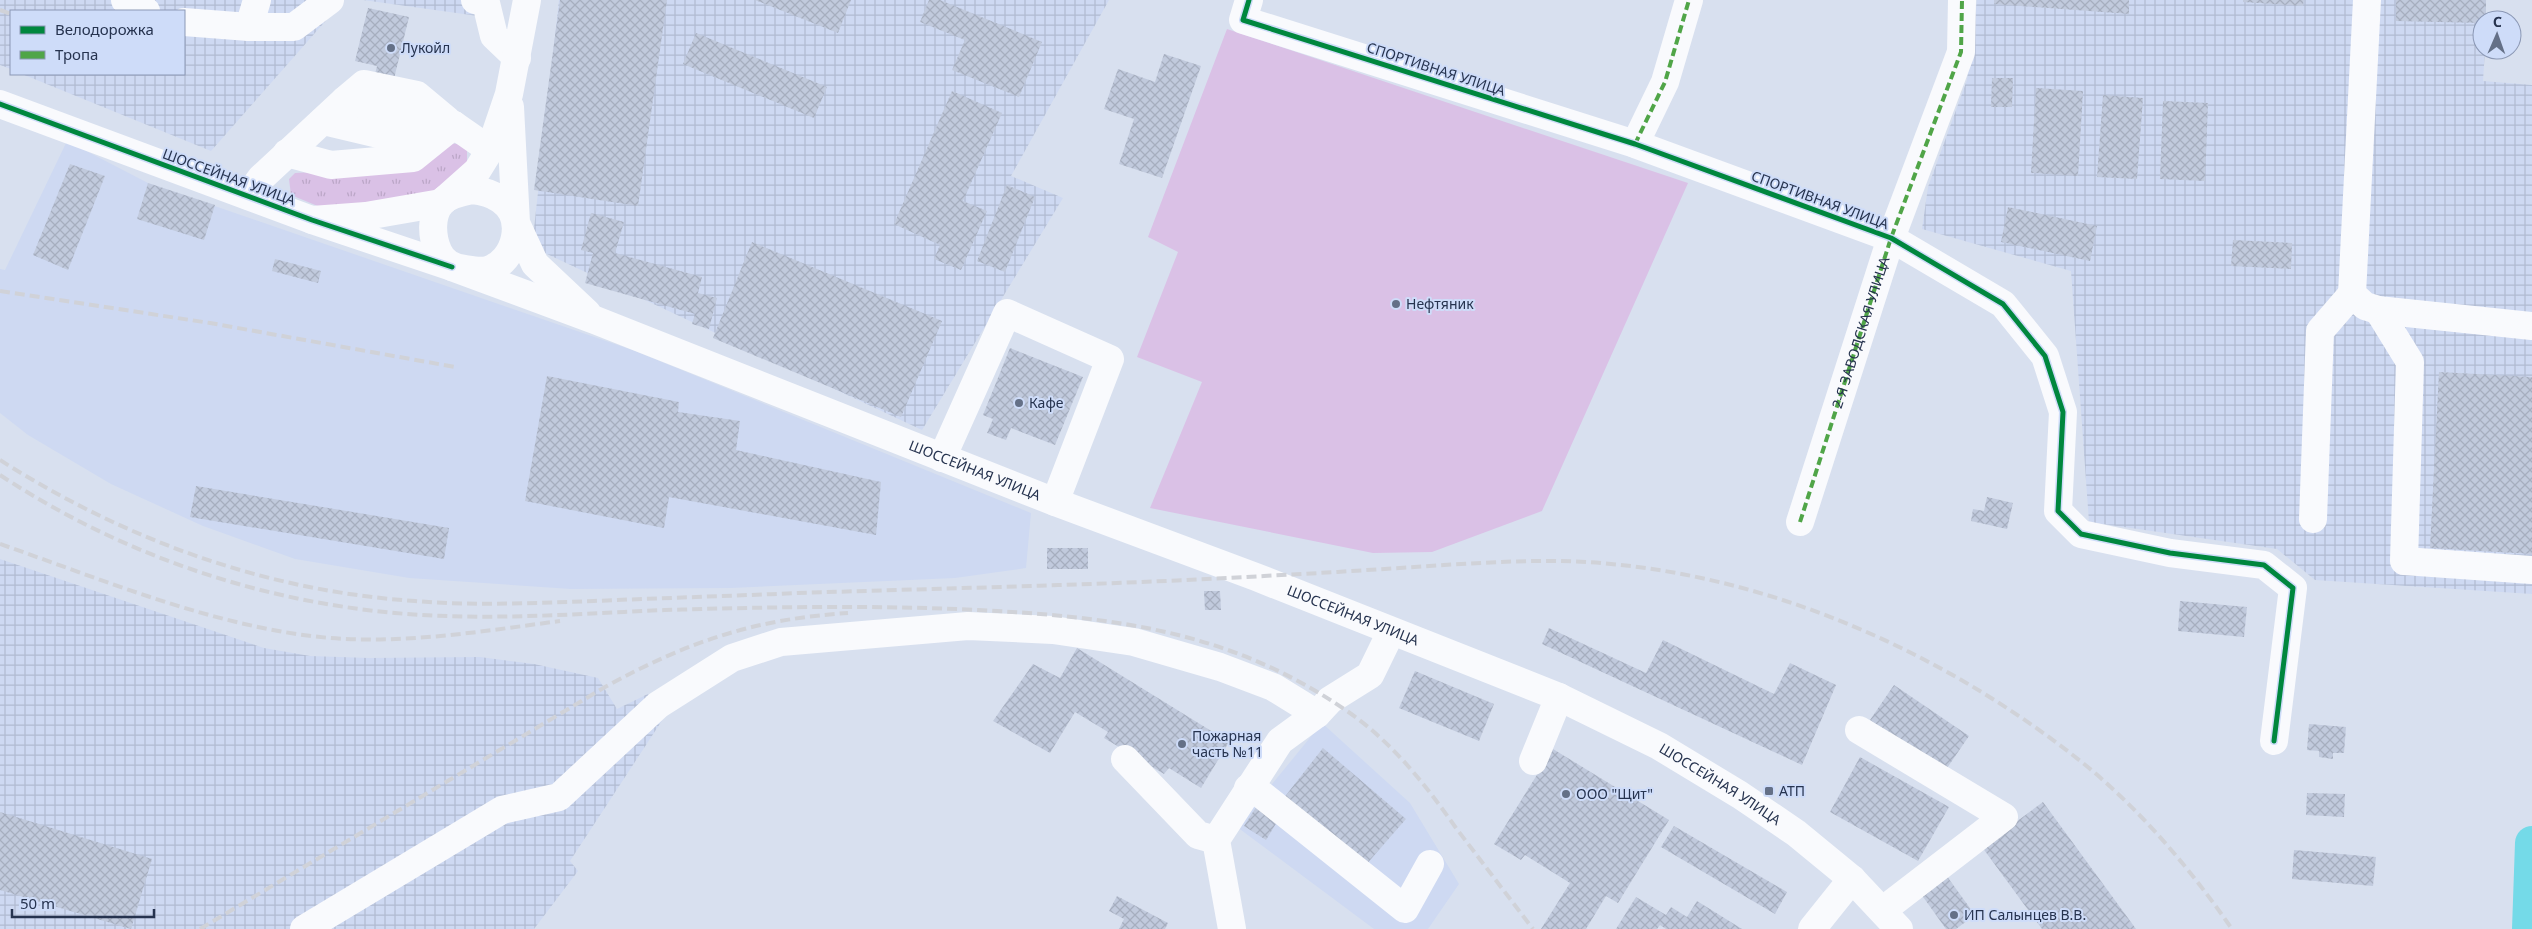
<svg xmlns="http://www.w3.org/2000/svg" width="2532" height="929" viewBox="0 0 2532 929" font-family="'Noto Sans',sans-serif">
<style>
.built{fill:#ced9f2}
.industrial{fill:url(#industrial-grid)}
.grass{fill:url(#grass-tufts)}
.park{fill:#dac1e6}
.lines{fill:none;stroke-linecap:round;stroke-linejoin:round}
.river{stroke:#74dae8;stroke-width:34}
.building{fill:url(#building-cross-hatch)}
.minor{stroke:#f9fafd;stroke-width:28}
.major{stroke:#f9fafd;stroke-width:28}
.rail{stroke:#d0d2d8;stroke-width:4;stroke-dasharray:10 5;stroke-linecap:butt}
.quiet{stroke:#50a548;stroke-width:4;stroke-dasharray:8 4;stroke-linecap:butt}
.cycleway-casing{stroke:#cedcf9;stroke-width:8}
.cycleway{stroke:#00873e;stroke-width:5}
.poi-dot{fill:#647087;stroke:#cedcf9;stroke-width:2}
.labels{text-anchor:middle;stroke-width:4;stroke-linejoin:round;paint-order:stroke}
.poi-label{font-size:14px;fill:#26334f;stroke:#cedcf9;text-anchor:start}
.street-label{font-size:14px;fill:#26334f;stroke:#cedcf9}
</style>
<defs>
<pattern id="industrial-grid" width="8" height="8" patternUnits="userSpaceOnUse" patternTransform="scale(1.25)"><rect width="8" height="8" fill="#ced9f2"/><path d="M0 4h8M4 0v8" fill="none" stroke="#b1bbd1"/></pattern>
<pattern id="grass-tufts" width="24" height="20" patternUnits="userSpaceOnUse" patternTransform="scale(1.25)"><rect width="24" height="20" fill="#dac1e6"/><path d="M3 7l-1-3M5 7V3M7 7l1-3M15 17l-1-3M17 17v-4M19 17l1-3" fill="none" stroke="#bba6c7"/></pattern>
<pattern id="building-cross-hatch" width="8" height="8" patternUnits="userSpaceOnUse" patternTransform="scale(1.25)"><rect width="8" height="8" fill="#c1cadd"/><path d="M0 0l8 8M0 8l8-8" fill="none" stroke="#a6aebf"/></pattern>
</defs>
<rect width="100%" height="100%" fill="#d8e0ef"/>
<path class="built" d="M67,141L148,183L635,351L1031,513L1026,568L955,578L731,588L571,589L409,578L295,559L203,526L111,484L28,435L0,413V269L5,270Z
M1322,723L1410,803L1459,884L1428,929H1374L1237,827Z"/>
<path class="industrial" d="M0,0H344L211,151L22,74H184V11H11V69L0,65Z
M363,0H487L478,16Z
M559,0H1109L1011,176L1063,198L922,430L532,247Z
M1977,0H2486L2482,20V50H2485L2483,81L2532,85V594L2315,580L2277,549L2089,522L2071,271L1922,229L1928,187L1967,80Z
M0,559L264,648L310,656L369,658L480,657L534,664L598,678L617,709L648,694L665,716L570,861L578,871L534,929H0Z"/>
<path class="grass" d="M448,143L458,144L467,149V163L442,190L325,209L291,195L289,179L295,173L314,172Z"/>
<path class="park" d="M1227,29L1688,183L1542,511L1432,552L1373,553L1150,508L1202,382L1137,357L1178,252L1148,237Z"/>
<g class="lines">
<path class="river" d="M2529,929L2532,843"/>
</g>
<path class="building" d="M560,0H667L638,206L534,190Z
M755,0H851L838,33Z
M929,0H940L1042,42L1019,97L952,70L965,40L920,22Z
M1994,0H2129V14L1994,4Z
M2243,0H2304L2303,6L2243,2Z
M2396,0H2486V20H2482V23L2396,21Z
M368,8L409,17L382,128L363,123L377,66L355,61Z
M696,33L827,87L814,118L683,64Z
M1164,54L1201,66L1162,178L1119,164L1134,119L1104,109L1118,69L1155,82Z
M1992,78H2013L2012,107H1991Z
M2036,88L2083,91L2078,176L2031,173Z
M952,91L1002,113L963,201L987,211L961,270L934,259L940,245L894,224Z
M2103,95L2143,98L2137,179L2097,177Z
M2163,101L2208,103L2205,181L2160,179Z
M70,164L105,176L68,270L33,255Z
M148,183L215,205L204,240L137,219Z
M1007,185L1035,197L1005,272L977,261Z
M2008,207L2097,226L2090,261L2001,242Z
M591,213L624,222L615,253L702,277L698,293L717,298L709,329L692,324L695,314L585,283L593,253L581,250Z
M2233,240L2292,243L2291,269L2231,266Z
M752,242L942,321L901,417L713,338Z
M275,259L321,271L318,283L272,271Z
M1010,348L1083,377L1055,445L1011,428L1006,440L987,433L993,419L983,415Z
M2439,372L2532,377V554L2430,548Z
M547,376L679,402L678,412L740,421L736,450L881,482L876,535L669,497L664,528L525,501Z
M196,486L449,528L444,559L190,517Z
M1987,497L2013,503L2007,529L1971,521L1973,509L1984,511Z
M1047,548H1088V569H1047Z
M1204,591H1220L1221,610H1205Z
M2180,601L2247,607L2244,637L2178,631Z
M1549,628L1646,673L1663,640L1774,694L1790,663L1836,685L1802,765L1542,644Z
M1077,648L1229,742L1201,788L1169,768L1164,774L1104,738L1108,732L1075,712L1050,753L993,721L1033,664L1060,678Z
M1415,671L1494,704L1479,741L1399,708Z
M1894,685L1969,736L1945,771L1870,720Z
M2309,724L2346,727L2344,753H2333V759L2319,757V751L2307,750Z
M1323,748L1406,819L1364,867L1283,799Z
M1553,749L1669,820L1618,903L1606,896L1586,929H1541L1570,883L1525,855L1521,860L1494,844Z
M1860,757L1949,807L1918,861L1830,812Z
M2307,793L2345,794L2344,817L2306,815Z
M2043,802L2136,929H2042L1982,847Z
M1258,804L1280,817L1266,840L1244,826Z
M0,812L152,859L131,929L0,890Z
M1674,826L1787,892L1775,914L1661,847Z
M2294,850L2376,857L2373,886L2292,879Z
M1946,875L1975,915L1956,929H1946L1921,894Z
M1117,896L1168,923L1165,929H1119L1124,919L1109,911Z
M1636,897L1666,915L1671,907L1687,917L1697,901L1742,929H1666L1660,925L1657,929H1616Z"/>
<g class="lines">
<g class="minor">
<path d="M125,0L146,11"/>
<path d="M475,0L486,3L494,36L517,58"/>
<path d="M1249,0L1243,20L1635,144L1891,238L2003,304L2045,356L2063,412L2058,511L2081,534L2170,553L2264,565L2293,588L2274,741"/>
<path d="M2367,0L2352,294L2365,306L2378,310L2532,326"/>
<path d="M184,22L249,27L257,0"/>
<path d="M249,27H294L330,0"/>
<path d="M345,100L364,84L417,95L447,120"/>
<path d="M0,104L312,220L452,267"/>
<path d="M323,121L382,135L440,127"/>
<path d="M1635,144L1665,82L1689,0"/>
<path d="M287,153L331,165L413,158L454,125"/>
<path d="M248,196L261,178L345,100L454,125L490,150"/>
<path d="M2378,310L2410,362L2404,561L2532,570"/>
<path d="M942,458L1007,313L1110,359L1055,502"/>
<path d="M2313,519L2320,331L2352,294"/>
<path id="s1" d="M1800,522L1891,238L1961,52L1962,0"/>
<path d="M1859,730L2004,817L1883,910"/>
<path d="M1125,759L1198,835L1216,840"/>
<path d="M1533,761L1559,697"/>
<path d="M1248,788L1262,795L1405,909L1430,864"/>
<path d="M304,929L502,810L559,797L658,705L732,658L781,642L968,626L1053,630L1134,642L1220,667L1273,687L1317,714"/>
<path d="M1232,929L1216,840L1280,741L1317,714L1330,700L1370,675L1391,632"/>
<path d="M1812,929L1852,879"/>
</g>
<g class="major">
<path d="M510,107L516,223L535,264L587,313"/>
<path d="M472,190C483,191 492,193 501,200C527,218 516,261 488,270C481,272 471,270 465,269C453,268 443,263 438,251C432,237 430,216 441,203C448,195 462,192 472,190Z"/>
<path d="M312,220L366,216L441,203L477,171L490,150L509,94L527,0"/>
<path id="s2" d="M452,267L595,320L1055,502L1256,577L1559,697L1659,746L1740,795L1796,833L1852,879L1899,929"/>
</g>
<path class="rail" d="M0,10L11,14
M0,291L210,323L455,367
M0,460C126,540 265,591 415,601C474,606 535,603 594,601C662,598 730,596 798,593C953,588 1109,585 1264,576C1324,573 1384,569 1444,565C1500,562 1555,558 1611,564C1784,580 1955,659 2089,768C2144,814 2191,870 2232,929
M0,475C119,553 253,600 395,613C485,621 575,614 665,610C769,607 873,605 978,610C1115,617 1231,631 1347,711C1392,742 1425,784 1456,828C1482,862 1507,895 1533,929
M0,544C107,581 217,628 330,638C407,644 484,631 560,621
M200,929L605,687C687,642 754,619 848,613"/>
<path class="quiet" d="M1635,144L1665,82L1689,0
M1800,522L1891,238L1961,52L1962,0"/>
<defs>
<path id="cycleway" d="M1249,0L1243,20L1635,144L1891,238L2003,304L2045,356L2063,412L2058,511L2081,534L2170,553L2264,565L2293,588L2274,741
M0,104L312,220L452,267"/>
</defs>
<use href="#cycleway" class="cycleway-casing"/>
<use href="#cycleway" class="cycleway"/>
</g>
<g class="poi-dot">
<circle cx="391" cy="48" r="5"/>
<circle cx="1396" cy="304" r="5"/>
<circle cx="1019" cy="403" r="5"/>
<circle cx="1182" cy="744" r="5"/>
<rect x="1764" y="786" width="10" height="10" rx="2.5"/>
<circle cx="1566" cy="794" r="5"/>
<circle cx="1954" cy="915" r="5"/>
</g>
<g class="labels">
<g class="poi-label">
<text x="401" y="53">Лукойл</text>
<text x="1406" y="309">Нефтяник</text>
<text x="1029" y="408">Кафе</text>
<text x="1192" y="741">Пожарная<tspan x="1192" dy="16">часть №11</tspan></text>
<text x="1779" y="796">АТП</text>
<text x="1576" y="799">ООО "Щит"</text>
<text x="1964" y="920">ИП Салынцев В.В.</text>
</g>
<g class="street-label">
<text transform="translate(1436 69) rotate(18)" y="5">СПОРТИВНАЯ УЛИЦА</text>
<text transform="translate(229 177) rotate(20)" y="5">ШОССЕЙНАЯ УЛИЦА</text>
<text transform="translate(1820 200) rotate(20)" y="5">СПОРТИВНАЯ УЛИЦА</text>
<text dy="5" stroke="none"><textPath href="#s1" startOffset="199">2-Я ЗАВОДСКАЯ УЛИЦА</textPath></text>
<text dy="5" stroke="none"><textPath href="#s2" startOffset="561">ШОССЕЙНАЯ УЛИЦА</textPath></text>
<text dy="5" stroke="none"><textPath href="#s2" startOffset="966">ШОССЕЙНАЯ УЛИЦА</textPath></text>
<text dy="5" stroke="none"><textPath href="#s2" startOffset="1371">ШОССЕЙНАЯ УЛИЦА</textPath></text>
</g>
</g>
<rect x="10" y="10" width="175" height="65" fill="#cedcf9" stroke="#8b98b5"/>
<rect x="20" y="26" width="25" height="8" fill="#00873e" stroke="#8b98b5"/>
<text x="55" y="35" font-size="15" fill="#26334f">Велодорожка</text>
<rect x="20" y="51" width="25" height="8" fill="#50a548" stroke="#8b98b5"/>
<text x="55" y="60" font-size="15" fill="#26334f">Тропа</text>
<g transform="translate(2497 35) rotate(2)"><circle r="24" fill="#cedcf9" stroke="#8b98b5"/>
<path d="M0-4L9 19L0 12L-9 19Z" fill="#647087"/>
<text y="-8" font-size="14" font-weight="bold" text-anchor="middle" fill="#26334f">С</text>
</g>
<path d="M12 909v8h142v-8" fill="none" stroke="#26334f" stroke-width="2.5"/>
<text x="20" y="909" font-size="15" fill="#26334f" stroke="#cedcf9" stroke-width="4" paint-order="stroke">50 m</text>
</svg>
